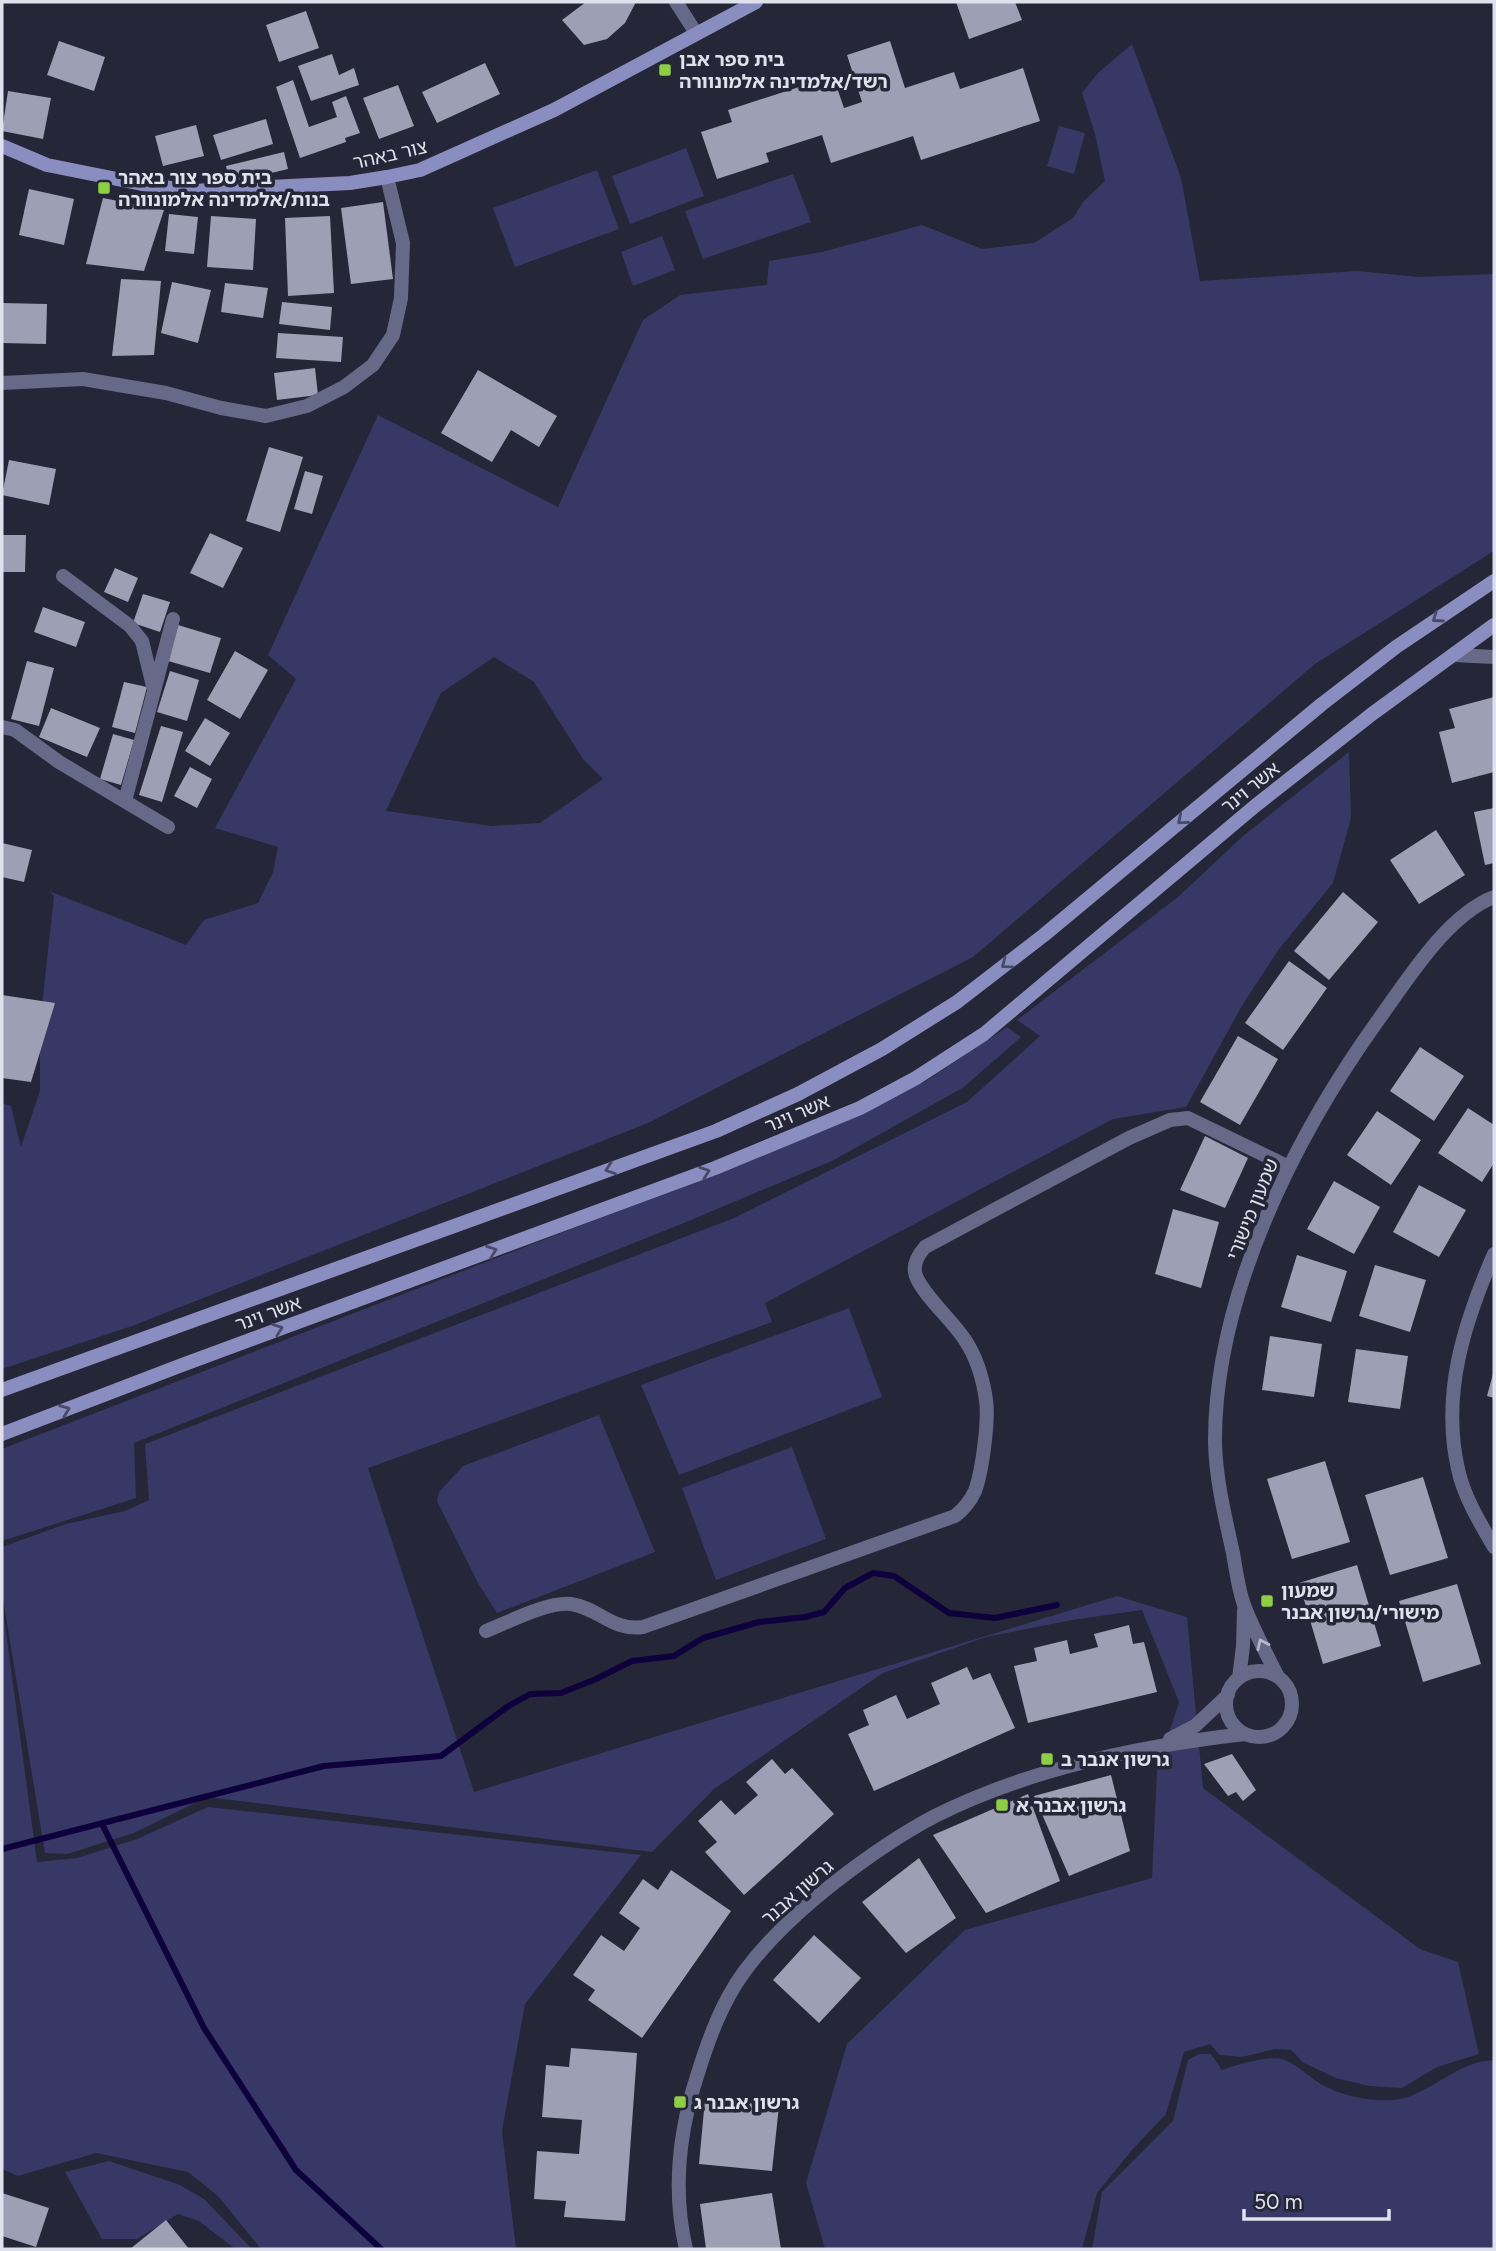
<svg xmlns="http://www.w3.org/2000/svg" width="1496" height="2251" viewBox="0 0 1496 2251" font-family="Figtree,'Noto Sans Hebrew',sans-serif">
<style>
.green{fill:#373865;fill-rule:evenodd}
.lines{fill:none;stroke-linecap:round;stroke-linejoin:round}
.stream{stroke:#0e003c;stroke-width:6}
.building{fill:#9d9fb4}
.street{stroke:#666988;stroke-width:14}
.secondary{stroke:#8a8dbf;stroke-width:14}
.oneway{stroke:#484a67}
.oneway2{stroke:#b5b7c9}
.poi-dot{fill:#8dce44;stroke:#252637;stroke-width:2.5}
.labels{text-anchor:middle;stroke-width:7;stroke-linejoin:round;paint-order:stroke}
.poi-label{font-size:19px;font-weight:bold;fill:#dfe1ec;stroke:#252637;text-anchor:start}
.street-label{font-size:19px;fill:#dfe1ec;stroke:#252637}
</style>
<rect width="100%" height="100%" fill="#252637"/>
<path class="green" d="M1132,44L1181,178L1200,281L1357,271L1419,277L1494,274V551L1315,664L973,957L648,1123L132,1326L2,1369V1103L11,1106L21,1147L40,1091V1024L54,896L49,891L186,945L204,920L258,903L273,872L278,847L215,828L296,679L268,655L378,415L558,507L643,320L680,295L767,285L769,261L822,252L922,225L982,249L1034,243L1073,218L1083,202L1105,181L1095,134L1082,93L1098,73ZM494,657L534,682L583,759L603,779L540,823L491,826L386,811L441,693Z
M1059,126L1085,133L1074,174L1047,166Z
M686,148L704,196L630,224L612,176Z
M597,170L619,229L515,267L493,208Z
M793,174L811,222L703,259L685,211Z
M662,236L675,270L633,286L621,252Z
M1349,752L1351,818L1333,883L1279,949L1243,1004L1186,1107L1113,1119L765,1303L772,1322L368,1468L474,1792L1117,1596L1187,1617L1203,1788L1420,1949L1458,1962L1479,2054L1437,2067L1402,2088L1369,2086L1336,2078L1304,2063L1291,2050L1275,2049L1242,2057L1220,2055L1210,2044L1184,2052L1166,2114L1132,2150L1097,2193L1082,2249H825L806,2183L847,2044L965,1930L1152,1878L1157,1771L1179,1702L1142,1610L1072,1620L986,1637L883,1673L714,1789L652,1852L207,1797L134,1833L67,1854L45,1853L2,1593V1547L66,1524L125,1511L149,1500L145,1444L734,1218L967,1102L1040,1036L1017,1020L1178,897L1243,836Z
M1007,1027L1021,1037L964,1087L834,1160L679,1225L134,1443L136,1498L2,1541V1449L732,1167L819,1132L926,1081Z
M849,1308L882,1397L679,1475L641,1385Z
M599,1415L655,1552L497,1613L478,1583L437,1501L439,1492L463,1466Z
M792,1447L826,1539L716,1580L682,1488Z
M2,1602L37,1862L77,1858L137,1839L208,1807L641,1855L525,2004L502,2131L516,2249H261L218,2196L188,2172L96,2153L18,2176L2,2169Z
M1199,2054H1211L1222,2070C1236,2065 1272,2054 1285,2060C1298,2065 1309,2077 1321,2084C1344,2097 1374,2103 1400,2099C1429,2094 1460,2060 1494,2060V2249H1092L1102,2192L1173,2121L1188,2060Z
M109,2161L180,2185L204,2199L252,2249H235L199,2221L178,2214L137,2239H102L65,2172Z"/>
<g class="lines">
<path class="stream" d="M102,1824L204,2028L296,2170L381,2249
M2,1849L324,1766L441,1756L507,1707L530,1694L561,1693L596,1679L632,1661L674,1656L703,1638L759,1622L805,1617L824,1612L845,1588L873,1573L894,1576L949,1613L995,1618L1057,1605"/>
</g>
<path class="building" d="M586,2H633L635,4L625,23L607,39L584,45L562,20Z
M956,2H1015L1022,20L969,39Z
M306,11L319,48L279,62L266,25Z
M59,41L105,57L94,91L47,75Z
M890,41L905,88L954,72L960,89L1023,68L1040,121L921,160L913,136L831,163L822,135L766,153L769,162L717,179L701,132L732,122L728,110L833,76L844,108L862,102L847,55Z
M332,54L339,75L354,68L359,85L311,101L298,66Z
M485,63L500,94L437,123L422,92Z
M293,80L309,127L337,117L332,102L346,96L360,133L345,138L346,142L300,158L276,87Z
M398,85L414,126L379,139L363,98Z
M8,91L51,98L43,139L2,131Z
M266,119L273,144L221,160L213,135Z
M196,125L204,156L163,166L155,136Z
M284,152L288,169L230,183L226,166Z
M29,189L74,199L64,245L19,235Z
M103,198L164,210L144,271L86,264Z
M383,202L393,279L351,284L341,208Z
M169,214L198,217L194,254L165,251Z
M211,216L256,219L253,270L207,267Z
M330,216L334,293L288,296L285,218Z
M121,279L161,281L154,355L112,356Z
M172,282L211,290L198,343L161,333Z
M225,283L268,288L263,318L221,312Z
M282,302L332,307L330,330L279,324Z
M2,303L47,304L46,344L2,343Z
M278,333L343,337L341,362L276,358Z
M315,368L318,395L277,400L274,373Z
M478,370L557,416L539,447L511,430L492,462L441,433Z
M269,447L303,457L280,532L246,521Z
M9,460L56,469L49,505L2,495Z
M305,471L323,476L312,514L294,509Z
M210,533L243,548L223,588L190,573Z
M2,535H26L25,572H2Z
M115,568L138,578L128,602L104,592Z
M143,594L170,602L160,632L133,623Z
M43,607L85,622L76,647L34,632Z
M178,625L221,638L210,673L168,661Z
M235,651L268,670L240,719L207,700Z
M27,661L54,668L39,726L11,719Z
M170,671L199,680L187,721L157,712Z
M124,682L147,687L135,733L112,727Z
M1494,697V772L1452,783L1439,732L1455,728L1449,709Z
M51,708L100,728L87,757L39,737Z
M205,718L230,733L210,766L185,751Z
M161,726L183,732L162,802L139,795Z
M113,734L134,740L121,785L100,779Z
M190,767L212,779L197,808L174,796Z
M1494,808V863L1485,865L1474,812Z
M1436,830L1465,875L1419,904L1390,860Z
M2,843L32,850L24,882L2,877Z
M1343,892L1378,922L1329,980L1294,951Z
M1289,961L1327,988L1283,1050L1245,1023Z
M2,995L55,1003L31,1082L2,1078Z
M1238,1036L1278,1059L1240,1125L1200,1102Z
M1420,1047L1464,1076L1434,1121L1390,1091Z
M1468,1108L1494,1125V1163L1482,1182L1438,1153Z
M1377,1111L1421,1140L1391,1185L1347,1155Z
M1205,1136L1248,1158L1225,1208L1180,1190Z
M1334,1181L1380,1207L1354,1254L1307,1229Z
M1419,1185L1466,1210L1439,1257L1393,1232Z
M1173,1209L1219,1222L1201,1288L1155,1274Z
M1297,1255L1347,1271L1331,1322L1281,1307Z
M1375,1265L1426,1280L1410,1332L1359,1316Z
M1270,1336L1322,1344L1314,1397L1262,1390Z
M1356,1349L1408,1356L1400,1409L1348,1402Z
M1493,1374H1494V1398L1487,1396Z
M1325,1461L1350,1542L1292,1559L1267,1479Z
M1423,1477L1448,1558L1390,1575L1365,1495Z
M1357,1565L1381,1646L1323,1664L1299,1583Z
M1457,1584L1481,1664L1423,1682L1399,1601Z
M1129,1625L1133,1644L1144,1642L1157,1692L1028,1723L1014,1666L1037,1661L1034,1648L1067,1640L1070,1654L1098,1647L1094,1634Z
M967,1667L973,1680L990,1673L1015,1728L874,1791L848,1734L869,1725L863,1710L896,1695L907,1719L940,1704L931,1683Z
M1232,1754L1256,1790L1243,1801L1236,1792L1228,1796L1204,1764Z
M772,1759L785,1774L792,1768L834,1814L744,1895L705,1852L717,1842L698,1821L721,1800L735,1815L758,1795L746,1782Z
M1111,1775L1130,1851L1069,1876L1034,1796Z
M1028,1794L1060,1881L986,1913L933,1835Z
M919,1858L956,1918L906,1953L862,1902Z
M671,1870L731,1911L642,2038L588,2000L595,1990L573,1975L601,1935L624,1951L640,1928L619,1913L643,1879L658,1890Z
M814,1935L861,1978L819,2023L773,1980Z
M571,2048L637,2053L625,2221L564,2217L566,2201L534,2199L537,2151L579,2154L582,2120L542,2117L546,2065L569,2067Z
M705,2099L779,2106L772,2171L699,2164Z
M2,2193L49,2208L36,2247L2,2236Z
M772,2193L781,2249H706L700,2204Z
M166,2220L189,2249H130Z"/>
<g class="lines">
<path class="street" d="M676,2L696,33
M2,383L83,379L166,393L221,408L266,416L307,406L344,387L373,365L393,335L401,298L403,243L387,177
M63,576L130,626L142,641L153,686
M1453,655L1494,657
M2,727L15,730L59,762L168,827
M125,801L173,619
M1494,1254C1464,1323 1441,1394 1458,1469C1464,1497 1480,1523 1494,1547
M486,1631C509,1622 546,1602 571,1604C599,1608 611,1631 643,1627L955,1516C964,1509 970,1502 975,1491C982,1472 989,1421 986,1400C983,1379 977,1358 965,1340C952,1320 923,1295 916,1276C912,1265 918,1255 925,1247L1129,1138L1170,1120L1188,1118L1289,1167
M1226 1704a33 33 0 1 1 66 0a33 33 0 1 1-66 0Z
M1278,1677C1266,1653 1253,1629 1244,1605C1238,1588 1236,1570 1233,1553C1225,1517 1216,1480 1215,1443C1214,1296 1295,1136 1379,1019C1408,979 1447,915 1494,897
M1239,1678L1243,1646L1244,1610
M1170,1739L1195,1726L1228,1695
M686,2249C672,2190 679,2131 698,2073C709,2038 722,2002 744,1972C769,1938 801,1909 834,1883C866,1858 899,1835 935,1816C1031,1768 1140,1746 1245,1734"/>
<path class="secondary" d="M2,146L47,165L142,184L192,191L350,183L387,177L420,170L554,110L756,2
M2,1390L716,1131L798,1094L882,1049L957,1002L1044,935L1322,704L1396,647L1494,581
M2,1434L182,1365L715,1168L860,1108L916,1078L984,1034L1255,806L1372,714L1494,625"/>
</g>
<defs><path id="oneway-chevron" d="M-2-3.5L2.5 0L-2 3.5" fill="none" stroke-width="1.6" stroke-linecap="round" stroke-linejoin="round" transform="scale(1.75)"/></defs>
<g class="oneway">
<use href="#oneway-chevron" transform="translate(1437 618) rotate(145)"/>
<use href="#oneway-chevron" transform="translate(1182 820) rotate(140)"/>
<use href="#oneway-chevron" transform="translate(1006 964) rotate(143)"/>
<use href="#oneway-chevron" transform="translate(610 1169) rotate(160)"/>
<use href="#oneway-chevron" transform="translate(705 1172) rotate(-20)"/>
<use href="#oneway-chevron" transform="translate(492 1251) rotate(-20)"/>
<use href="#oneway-chevron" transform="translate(278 1329) rotate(-20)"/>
<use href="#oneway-chevron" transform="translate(65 1410) rotate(-21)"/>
</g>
<use class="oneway2" href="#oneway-chevron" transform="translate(1262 1644) rotate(-115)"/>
<g class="poi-dot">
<rect x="658" y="63" width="14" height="14" rx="3.5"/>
<rect x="97" y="181" width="14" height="14" rx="3.5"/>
<rect x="1260" y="1594" width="14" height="14" rx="3.5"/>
<rect x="1040" y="1752" width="14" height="14" rx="3.5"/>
<rect x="995" y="1798" width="14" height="14" rx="3.5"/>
<rect x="673" y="2095" width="14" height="14" rx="3.5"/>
</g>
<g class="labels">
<g class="poi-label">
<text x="679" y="66">בית ספר אבן<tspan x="679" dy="22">רשד/אלמדינה אלמונוורה</tspan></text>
<text x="118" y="184">בית ספר צור באהר<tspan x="118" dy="22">בנות/אלמדינה אלמונוורה</tspan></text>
<text x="1281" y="1597">שמעון<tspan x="1281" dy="22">מישורי/גרשון אבנר</tspan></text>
<text x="1061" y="1766">גרשון אנבר ב</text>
<text x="1016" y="1812">גרשון אבנר א</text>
<text x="694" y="2109">גרשון אבנר ג</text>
</g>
<g class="street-label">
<text transform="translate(390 154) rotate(-13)" y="7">צור באהר</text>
<text transform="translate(1250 787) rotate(-39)" y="7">אשר וינר</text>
<text transform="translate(797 1113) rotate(-23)" y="7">אשר וינר</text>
<text transform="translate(1252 1209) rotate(-68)" y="7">שמעון מישורי</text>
<text transform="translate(268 1313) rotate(-20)" y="7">אשר וינר</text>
<text transform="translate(797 1892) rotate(-41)" y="7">גרשון אבנר</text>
</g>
</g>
<rect width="1496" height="2251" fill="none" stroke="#dfe1ec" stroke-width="7"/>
<path d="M1244 2209v10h145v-10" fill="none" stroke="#dfe1ec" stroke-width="3.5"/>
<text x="1254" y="2209" font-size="21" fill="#dfe1ec" stroke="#252637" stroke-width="5" paint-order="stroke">50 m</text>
</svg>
